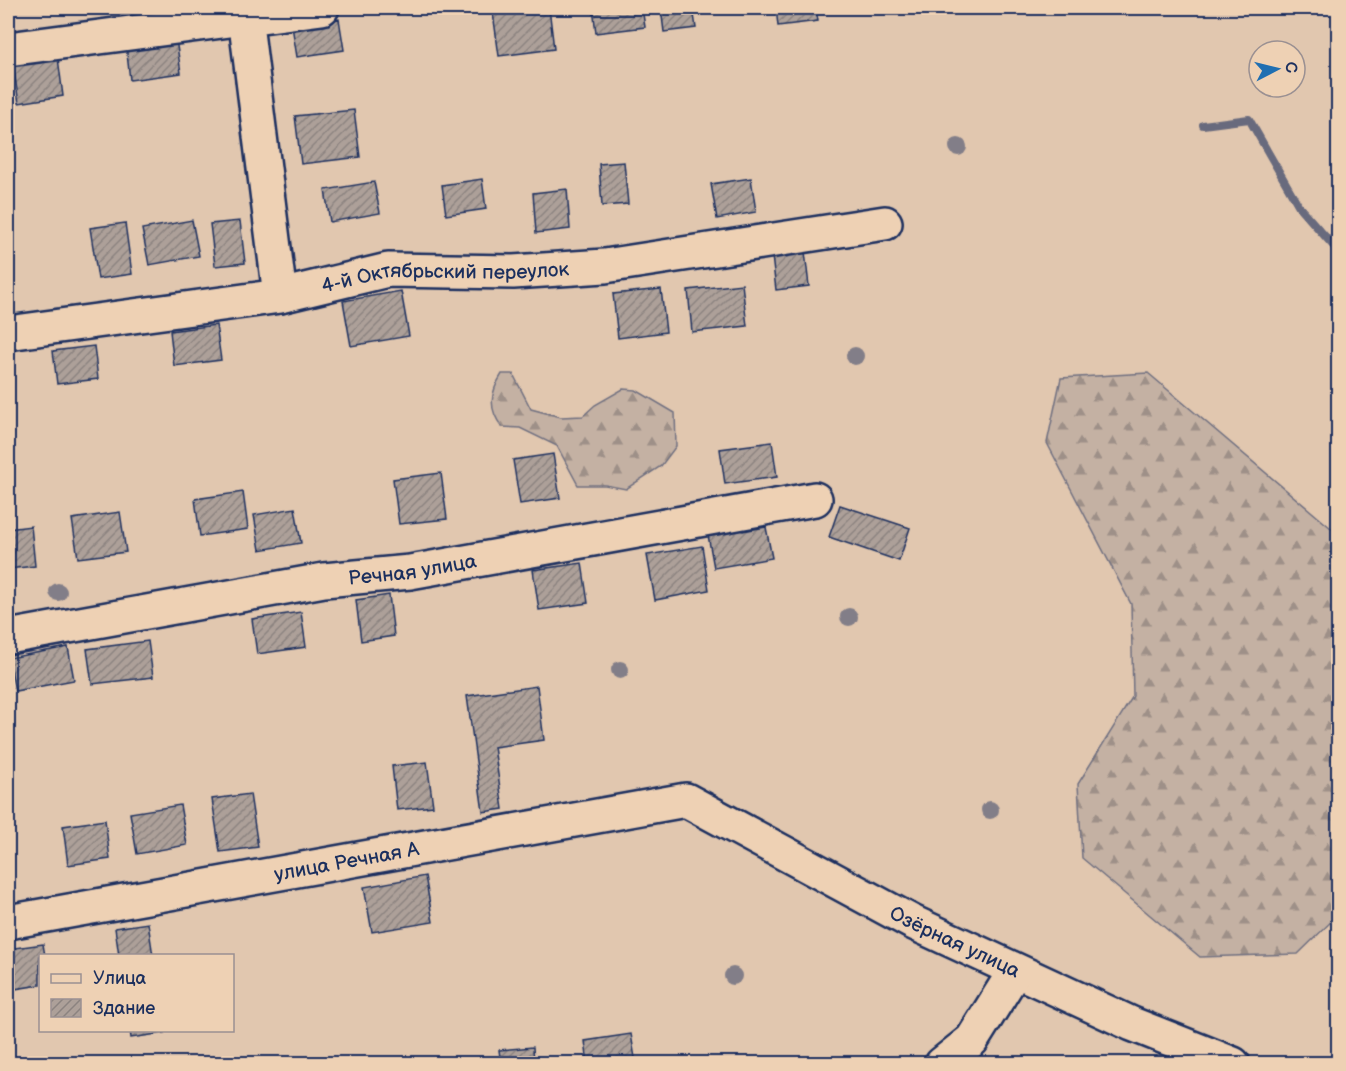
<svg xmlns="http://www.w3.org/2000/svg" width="1346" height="1071" viewBox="0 0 1346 1071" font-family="'Balsamiq Sans',sans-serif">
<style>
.forest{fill:url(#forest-firs);stroke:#707080;stroke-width:1.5}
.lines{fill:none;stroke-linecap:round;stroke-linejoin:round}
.stream{stroke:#686a7d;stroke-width:8}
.building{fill:url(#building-hatch);stroke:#1b2f5e;stroke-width:1.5}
.minor-casing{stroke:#1b2f5e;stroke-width:38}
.minor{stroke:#eed1b4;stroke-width:33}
.tree{fill:#827e88}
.labels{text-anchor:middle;stroke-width:4.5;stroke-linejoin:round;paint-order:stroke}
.street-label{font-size:20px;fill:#1b2f5e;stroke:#eed1b4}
</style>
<defs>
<pattern id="forest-firs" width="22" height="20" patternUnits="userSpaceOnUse" patternTransform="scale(1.5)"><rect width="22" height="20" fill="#c4b1a3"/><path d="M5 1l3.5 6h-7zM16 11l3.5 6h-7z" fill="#9e9088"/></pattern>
<pattern id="building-hatch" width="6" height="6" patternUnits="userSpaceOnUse" patternTransform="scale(1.5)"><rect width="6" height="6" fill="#ada099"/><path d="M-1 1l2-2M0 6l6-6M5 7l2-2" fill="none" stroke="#8c8380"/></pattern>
</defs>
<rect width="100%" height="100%" fill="#e1c7af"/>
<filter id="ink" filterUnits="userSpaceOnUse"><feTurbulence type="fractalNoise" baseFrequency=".0167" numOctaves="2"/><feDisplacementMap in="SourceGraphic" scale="12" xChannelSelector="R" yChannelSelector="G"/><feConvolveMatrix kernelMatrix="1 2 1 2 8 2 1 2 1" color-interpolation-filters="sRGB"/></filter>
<g filter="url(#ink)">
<path class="forest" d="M1148,373L1338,534V915L1298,954L1200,957L1082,858L1078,784L1133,696L1131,604L1047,443L1061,378Z
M502,374H513L531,409L561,417L583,416L595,405L623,389L636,390L675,413L676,446L661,466L626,489L605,485H578L557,446L520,428L502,427C488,409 490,393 502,374Z"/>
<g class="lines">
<path class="stream" d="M1203,125L1249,119L1300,208L1338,251"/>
</g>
<path class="building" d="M537,8H549L554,49L499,56L493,13Z
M593,8H642L645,27L596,33Z
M661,8H693L696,28L664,32Z
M776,8H816L818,21L778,26Z
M339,19L344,50L297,57L292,26Z
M176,39L181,73L130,80L126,45Z
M58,58L63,96L19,103L13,65Z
M354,110L360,157L301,164L295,116Z
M624,162L628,204L602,206L599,164Z
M751,178L756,212L717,219L711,184Z
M482,179L486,209L446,215L442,185Z
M374,182L380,213L330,222L325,190Z
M567,189L570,229L536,233L533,193Z
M192,220L199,256L149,265L142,229Z
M240,221L245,263L215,266L210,224Z
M125,223L132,274L98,279L90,228Z
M805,252L809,286L776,290L772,256Z
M742,284L747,326L692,332L688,290Z
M661,289L666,332L618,338L613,294Z
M401,291L409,336L351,346L343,301Z
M216,325L221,360L174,366L170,331Z
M94,346L98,379L57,384L53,351Z
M772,442L777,477L725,484L720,449Z
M553,454L560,498L520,504L513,460Z
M441,473L447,519L399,524L393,479Z
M243,492L248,529L200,536L195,499Z
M840,505L910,528L899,561L829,537Z
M295,508L301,543L260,550L254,515Z
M120,512L126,552L78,558L72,519Z
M740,518L743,531L766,527L772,558L714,568L706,524Z
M31,526L35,566L8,569V529Z
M702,546L709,590L655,600L647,555Z
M582,563L588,603L539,610L533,570Z
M389,595L394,636L361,641L356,600Z
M301,612L306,647L257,654L252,619Z
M148,641L153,677L92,684L87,649Z
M68,647L74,680L15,691L9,658Z
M537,686L544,740L494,747L503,809L483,812L467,696Z
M427,762L433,806L397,810L392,766Z
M250,794L258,847L220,852L212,799Z
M180,805L187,845L137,854L130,813Z
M105,820L110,859L68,865L63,826Z
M425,876L433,922L372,932L364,887Z
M148,923L153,956H119L115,928Z
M43,944L45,956H40V985L8,990V949Z
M130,1030H164V1033L131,1038Z
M631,1034L636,1064H588L585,1041Z
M533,1047L534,1064H501L499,1050Z"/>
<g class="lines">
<defs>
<g id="minor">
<path d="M244,8L280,296"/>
<path d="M8,49L322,8"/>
<path id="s1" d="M8,333L280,296L388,270L513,272L605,266L885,223"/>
<path id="s2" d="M8,637L324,580L410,572L815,499"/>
<path id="s3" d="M8,922L686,800L912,922L1132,1024L1233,1064"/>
<path d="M942,1064L972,1040L1015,971"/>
</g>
</defs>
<use href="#minor" class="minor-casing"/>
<use href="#minor" class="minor"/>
</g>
<g class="tree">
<circle cx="958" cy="147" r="9"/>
<circle cx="855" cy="356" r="9"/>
<circle cx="58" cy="592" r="9"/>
<circle cx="849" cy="617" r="9"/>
<circle cx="620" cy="670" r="9"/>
<circle cx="990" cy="810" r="9"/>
<circle cx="733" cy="976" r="9"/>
</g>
</g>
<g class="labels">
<g class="street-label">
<text dy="7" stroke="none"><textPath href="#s1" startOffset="442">4-й Октябрьский переулок</textPath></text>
<text dy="7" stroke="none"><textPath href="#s2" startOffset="410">Речная улица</textPath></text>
<text dy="7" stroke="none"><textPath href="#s3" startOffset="344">улица Речная А</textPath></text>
<text dy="7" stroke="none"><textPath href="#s3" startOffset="993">Озёрная улица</textPath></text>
</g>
</g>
<rect width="1346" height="1071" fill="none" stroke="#eed1b4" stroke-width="30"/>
<rect x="15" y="15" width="1316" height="1041" fill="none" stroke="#1b2f5e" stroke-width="2" filter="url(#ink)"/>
<rect x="39" y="954" width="195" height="78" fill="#eed1b4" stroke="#9a9092" stroke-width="1.5"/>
<rect x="51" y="974" width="30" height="9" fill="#eed1b4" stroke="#9a9092" stroke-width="1.5"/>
<text x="93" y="984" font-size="18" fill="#1b2f5e">Улица</text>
<rect x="51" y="999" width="30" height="18" fill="url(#building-hatch)" stroke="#9a9092" stroke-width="1.5"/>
<text x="93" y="1014" font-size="18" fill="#1b2f5e">Здание</text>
<g transform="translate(1277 69) rotate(83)"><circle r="28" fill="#eed1b4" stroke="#9a9092" stroke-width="1.5"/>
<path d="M0-4.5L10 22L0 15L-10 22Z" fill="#1f6fb2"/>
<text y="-9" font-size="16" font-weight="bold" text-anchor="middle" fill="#1b2f5e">С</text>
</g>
</svg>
